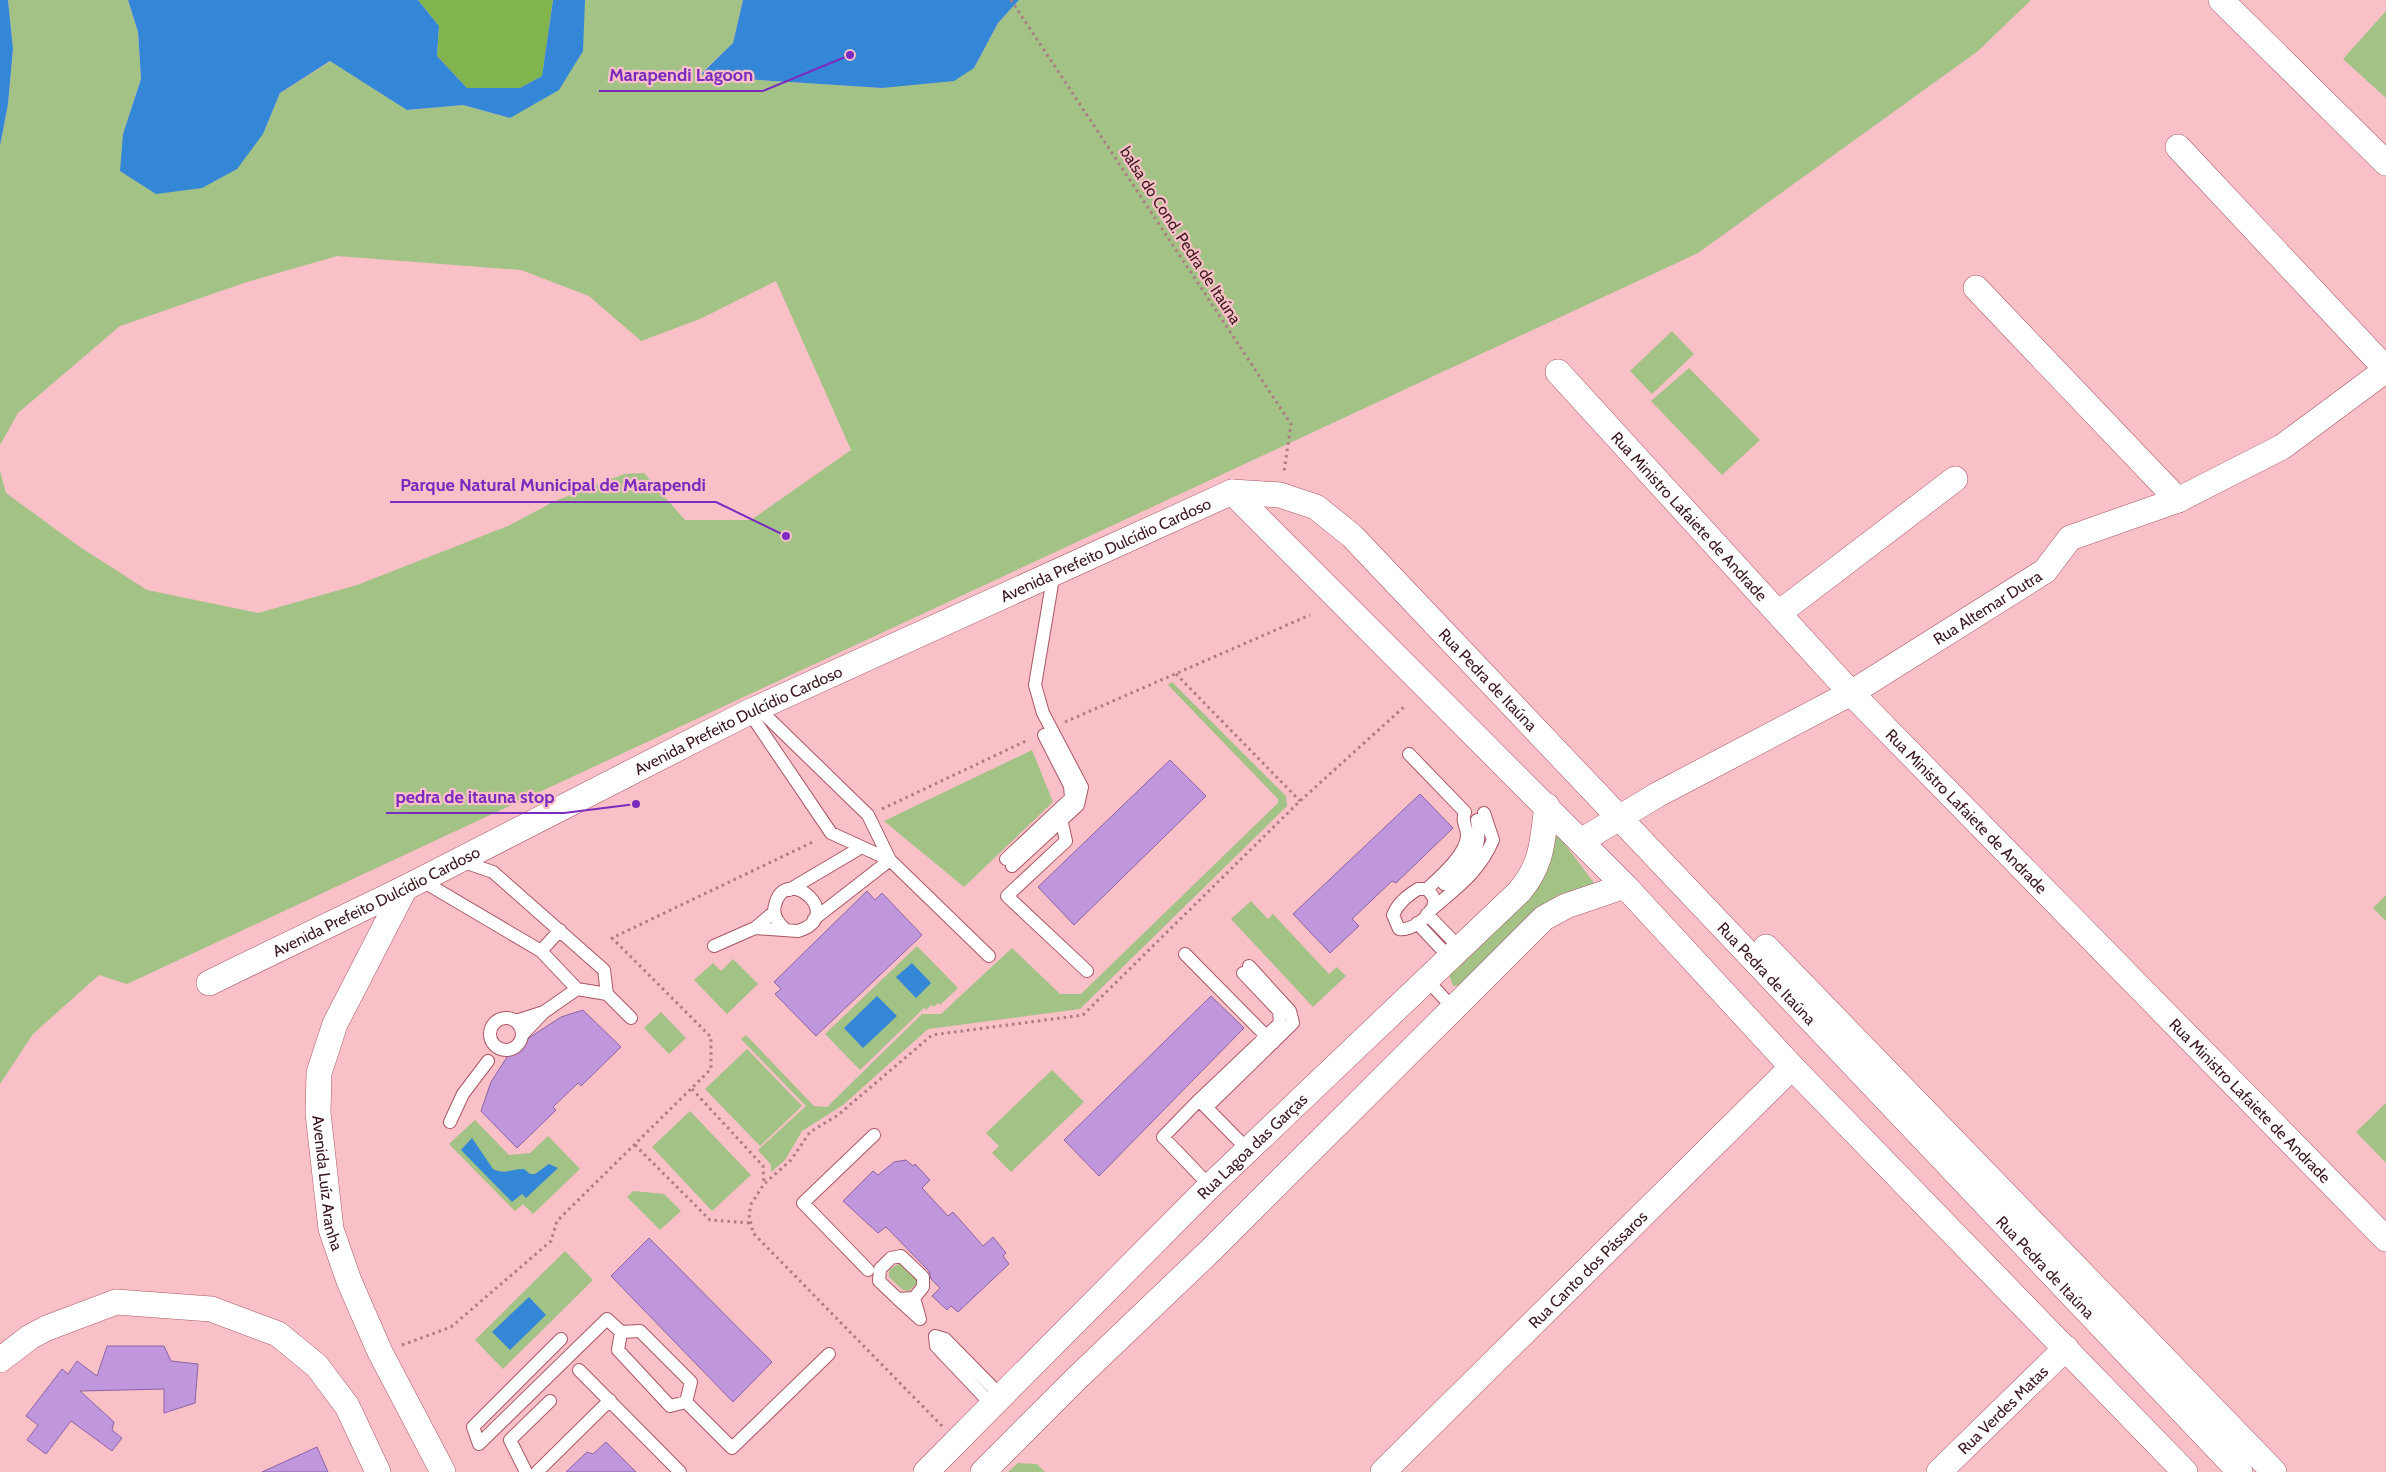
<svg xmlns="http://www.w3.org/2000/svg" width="2386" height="1472" viewBox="0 0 2386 1472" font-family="Cabin,sans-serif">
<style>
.green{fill:#a2c286}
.forest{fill:#81b44c}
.water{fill:#3486d7}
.building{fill:#c096dc;stroke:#8c64a6}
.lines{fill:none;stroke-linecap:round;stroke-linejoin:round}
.service-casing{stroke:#a95764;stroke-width:14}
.minor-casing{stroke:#a95764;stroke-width:26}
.path{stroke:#ac7c82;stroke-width:3;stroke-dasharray:2.5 4;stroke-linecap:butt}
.service{stroke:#fff;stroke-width:12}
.minor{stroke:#fff;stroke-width:25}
.labels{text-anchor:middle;stroke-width:4.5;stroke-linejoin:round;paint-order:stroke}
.street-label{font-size:16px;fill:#3b191e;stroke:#f9c0c7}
.leader{fill:none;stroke:#7b2cbf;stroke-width:2}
.callout-dot{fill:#7b2cbf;stroke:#f9c0c7;stroke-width:2}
.callout-label{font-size:18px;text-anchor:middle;font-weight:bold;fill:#7b2cbf;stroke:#f9c0c7;stroke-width:4.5;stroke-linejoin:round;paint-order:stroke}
</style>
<rect width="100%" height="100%" fill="#f9c0c7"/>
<path class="green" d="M8,0H128L138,32L141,79L123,134H263L280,93L331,61L407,110L463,105L510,118L584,5L585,0H743L733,43L701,73L729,78L882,88L974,68L998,23L1019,0H2031L1978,51L1698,253L127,984L99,975L33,1034L0,1084V471L6,493L80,547L147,590L258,613L357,585L508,526L555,501L624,474L644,473L685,520H751L851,450L776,281L700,319L641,341L589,296L521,270L337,256L244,283L120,326L18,413L0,445V146L8,104L13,49Z
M2386,11V98L2343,59Z
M1672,331L1694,354L1652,394L1630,371Z
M1689,368L1760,440L1722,475L1651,401Z
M1172,682L1286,796L1287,806L1080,1009L928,1029L843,1105L802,1131L785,1160L771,1172V1165L758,1150L806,1106L741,1039L746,1035L814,1106L827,1107L922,1014H941L1012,948L1060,994H1081L1278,803V799L1168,685Z
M1032,750L1053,802L964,887L884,821Z
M1558,835L1594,883L1589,889L1564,893L1543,905L1462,985L1453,986L1449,974L1551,841Z
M2386,895V921L2373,908Z
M1251,901L1268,919L1273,914L1329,974L1337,967L1346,976L1313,1007L1231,919Z
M917,946L958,988L940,1005L938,1003L934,1007L931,1005L926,1010L924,1008L860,1070L825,1034Z
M733,959L758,984L727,1014L694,980L713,963L721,971Z
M661,1012L686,1038L669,1054L644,1028Z
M747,1049L802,1106L760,1146L705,1089Z
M1052,1070L1084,1102L1011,1172L992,1153L999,1146L986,1133Z
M2386,1103V1163L2356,1132Z
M690,1111L751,1175L712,1211L652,1147Z
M475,1120L509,1155L530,1153L548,1136L580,1169L533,1214L523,1204L515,1211L449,1144Z
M633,1191L664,1194L681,1211L660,1230L627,1197Z
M565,1251L593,1280L503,1369L475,1340Z
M901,1262L916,1278L917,1283L909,1291L903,1290L889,1277V1270Z
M1018,1463L1037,1464L1045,1472H1008Z"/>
<path class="forest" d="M418,0H553L542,76L520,88H467L437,56L439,26Z"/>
<path class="water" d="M0,0H8L13,49L8,104L0,146Z
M128,0H418L439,26L437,56L467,88H520L542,76L553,0H585L583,51L559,90L510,118L463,105L407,110L330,61L280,93L263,134L237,169L202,188L156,194L120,171L123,134L141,79L138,32Z
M743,0H1019L998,23L974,68L954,81L882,88L729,78L701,74L733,43Z
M912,963L931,983L916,998L896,977Z
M877,996L897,1016L863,1048L844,1028Z
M472,1138L493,1169C504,1175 512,1169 524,1169L530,1174H535L549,1164L558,1168L526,1198L522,1194L512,1202L461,1150Z
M529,1297L546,1315L510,1350L492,1332Z"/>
<path class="building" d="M1170,760L1206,796L1074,925L1038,887Z
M1420,794L1453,828L1396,883L1392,881L1352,919L1359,926L1330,953L1293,914Z
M867,891L875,900L882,893L922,935L816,1036L775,994L781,989L774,982Z
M1211,996L1244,1028L1099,1176L1064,1140Z
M583,1010L621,1047L581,1086L578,1083L553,1107L556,1110L517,1148L481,1111L491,1082L507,1057L521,1043L561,1017Z
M906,1160L913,1166L915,1164L930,1180L922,1188L948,1216L953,1212L983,1246L993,1237L1006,1253L1003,1256L1009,1264L958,1312L951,1306L947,1310L932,1296L940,1288L931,1279L929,1271L886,1227L878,1233L843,1201L873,1171L878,1175L894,1162Z
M649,1238L772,1362L733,1402L611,1276Z
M107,1346H164L171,1361L198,1364L195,1403L164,1413V1389L80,1391L114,1422L112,1430L122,1438L112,1451L71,1421L46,1454L27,1440L38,1425L26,1416L62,1369L68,1374L77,1361L97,1376Z
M606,1442L636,1472H566L587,1452L593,1454Z
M317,1447L328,1472H262Z"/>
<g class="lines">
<defs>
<path id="service" d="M758,708L868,815L890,860L989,956
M749,712L831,833L890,860
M1409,754L1465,812C1461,822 1467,826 1467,835C1467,854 1440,877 1427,889
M1060,814L1066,841L1007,896L1087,971
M1006,859L1071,798L1070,786L1044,735
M1012,866L1078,805L1082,787L1043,713L1035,685L1054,572
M419,879L541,951L577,989L607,994L604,970L493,872L461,861
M1444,884C1466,864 1484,853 1477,820
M1418,889H1427C1429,892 1433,895 1434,899C1436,914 1411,932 1399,929L1393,915C1398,903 1407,896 1418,889Z
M789,890L860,848
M1430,911C1456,888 1479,873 1493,840L1484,813
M774,912L755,928L798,931C847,916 786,862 775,905C772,915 778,923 785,929
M1427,914L1459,947
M814,919L890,860
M1417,923L1449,957
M714,946L755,928
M541,951L560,930
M1185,954L1273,1043
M1426,979L1454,1009
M607,994L631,1018
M544,1012L577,989
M490 1034a16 16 0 1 1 32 0a16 16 0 1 1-32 0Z
M516,1021L544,1012L522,1035
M1199,1100L1280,1023L1279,1011L1243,973
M1207,1107L1293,1023L1290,1011L1249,966
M450,1122L463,1094L488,1061
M1210,1186L1163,1137L1199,1100L1248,1150
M901,1256L923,1277V1287L914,1298L898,1299L879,1281L880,1269L891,1258Z
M868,1270L803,1203L874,1135
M898,1299L920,1319L914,1298
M640,1331L691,1382L686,1402L670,1406L618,1350L621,1332Z
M561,1339L473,1427L479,1444L607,1319L621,1332
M579,1370L680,1472
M686,1402L732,1448L829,1354
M992,1405L936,1346L935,1336L945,1339L1001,1396
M526,1472L510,1440L550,1401
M537,1472L610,1400"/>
<g id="minor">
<path d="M2221,0L2386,163"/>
<path d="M2178,147L2386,369"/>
<path d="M1976,288L2178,500"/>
<path id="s1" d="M1558,372L1851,693L2386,1239"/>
<path d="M1232,492L1625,886L1792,1067L2185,1472"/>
<path d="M1779,613L1955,479"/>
<path id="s2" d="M1581,841L1657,795L1851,693L2045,571L2070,538L2178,500L2282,447L2386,370"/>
<path id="s3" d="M405,888L335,1024L319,1073L318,1113L331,1229L349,1281L380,1352L443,1472"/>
<path d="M1766,947L2274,1472"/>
<path id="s4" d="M209,983L405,888L749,712L1232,492L1280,495L1316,507L1352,536L2240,1472"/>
<path d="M0,1360L30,1337L47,1328L116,1302L211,1309L278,1334L317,1366L347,1406L378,1472"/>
<path id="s5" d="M926,1472L1210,1186L1519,892C1543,864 1542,842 1547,806"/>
<path d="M983,1472L1077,1378L1212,1249L1544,918L1566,906L1625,886"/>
<path id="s6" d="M1383,1472L1792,1067"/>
<path id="s7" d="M1939,1472L2066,1348"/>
</g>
</defs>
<use href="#service" class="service-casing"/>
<use href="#minor" class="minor-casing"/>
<path class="path" d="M1011,0L1291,424L1284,472
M1176,674L1300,801
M1065,722L1310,615
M882,809L1028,740
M692,1089L763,1166L764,1184
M635,1145L710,1220L750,1223
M402,1345L451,1327L551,1241L557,1221L711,1069V1037L612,938L815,841
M942,1426L753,1233L749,1215L751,1204L764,1184L791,1160L810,1132L838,1115L932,1035L1083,1015L1300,801L1405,706"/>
<use href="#service" class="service"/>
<use href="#minor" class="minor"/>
</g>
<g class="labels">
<g class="street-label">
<text transform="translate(1181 235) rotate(57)" y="6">balsa do Cond. Pedra de Itaúna</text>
<text dy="6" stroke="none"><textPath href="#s1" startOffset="195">Rua Ministro Lafaiete de Andrade</textPath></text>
<text dy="6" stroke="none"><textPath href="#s4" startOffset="996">Avenida Prefeito Dulcídio Cardoso</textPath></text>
<text dy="6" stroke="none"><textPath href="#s2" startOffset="469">Rua Altemar Dutra</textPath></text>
<text dy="6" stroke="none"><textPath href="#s4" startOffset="1465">Rua Pedra de Itaúna</textPath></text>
<text dy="6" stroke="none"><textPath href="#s4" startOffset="591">Avenida Prefeito Dulcídio Cardoso</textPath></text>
<text dy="6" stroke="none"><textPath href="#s1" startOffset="600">Rua Ministro Lafaiete de Andrade</textPath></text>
<text dy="6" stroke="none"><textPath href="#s4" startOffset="186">Avenida Prefeito Dulcídio Cardoso</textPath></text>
<text dy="6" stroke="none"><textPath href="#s4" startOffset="1870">Rua Pedra de Itaúna</textPath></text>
<text dy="6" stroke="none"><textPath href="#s1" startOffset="1005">Rua Ministro Lafaiete de Andrade</textPath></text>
<text dy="6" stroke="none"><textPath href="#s5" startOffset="461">Rua Lagoa das Garças</textPath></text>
<text dy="6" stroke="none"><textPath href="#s3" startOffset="315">Avenida Luíz Aranha</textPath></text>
<text dy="6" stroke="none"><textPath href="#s4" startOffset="2275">Rua Pedra de Itaúna</textPath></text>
<text dy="6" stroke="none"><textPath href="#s6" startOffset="288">Rua Canto dos Pássaros</textPath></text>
<text dy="6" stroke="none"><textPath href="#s7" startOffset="89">Rua Verdes Matas</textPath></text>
</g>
</g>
<path class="leader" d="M850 55L763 91H599M786 536L716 502H390M636 804L564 813H386"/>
<g class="callout-dot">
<circle cx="850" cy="55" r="5"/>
<circle cx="786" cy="536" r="5"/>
<circle cx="636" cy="804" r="5"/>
</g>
<g class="callout-label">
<text x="681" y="81">Marapendi Lagoon</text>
<text x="553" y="491">Parque Natural Municipal de Marapendi</text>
<text x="475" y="803">pedra de itauna stop</text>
</g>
</svg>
